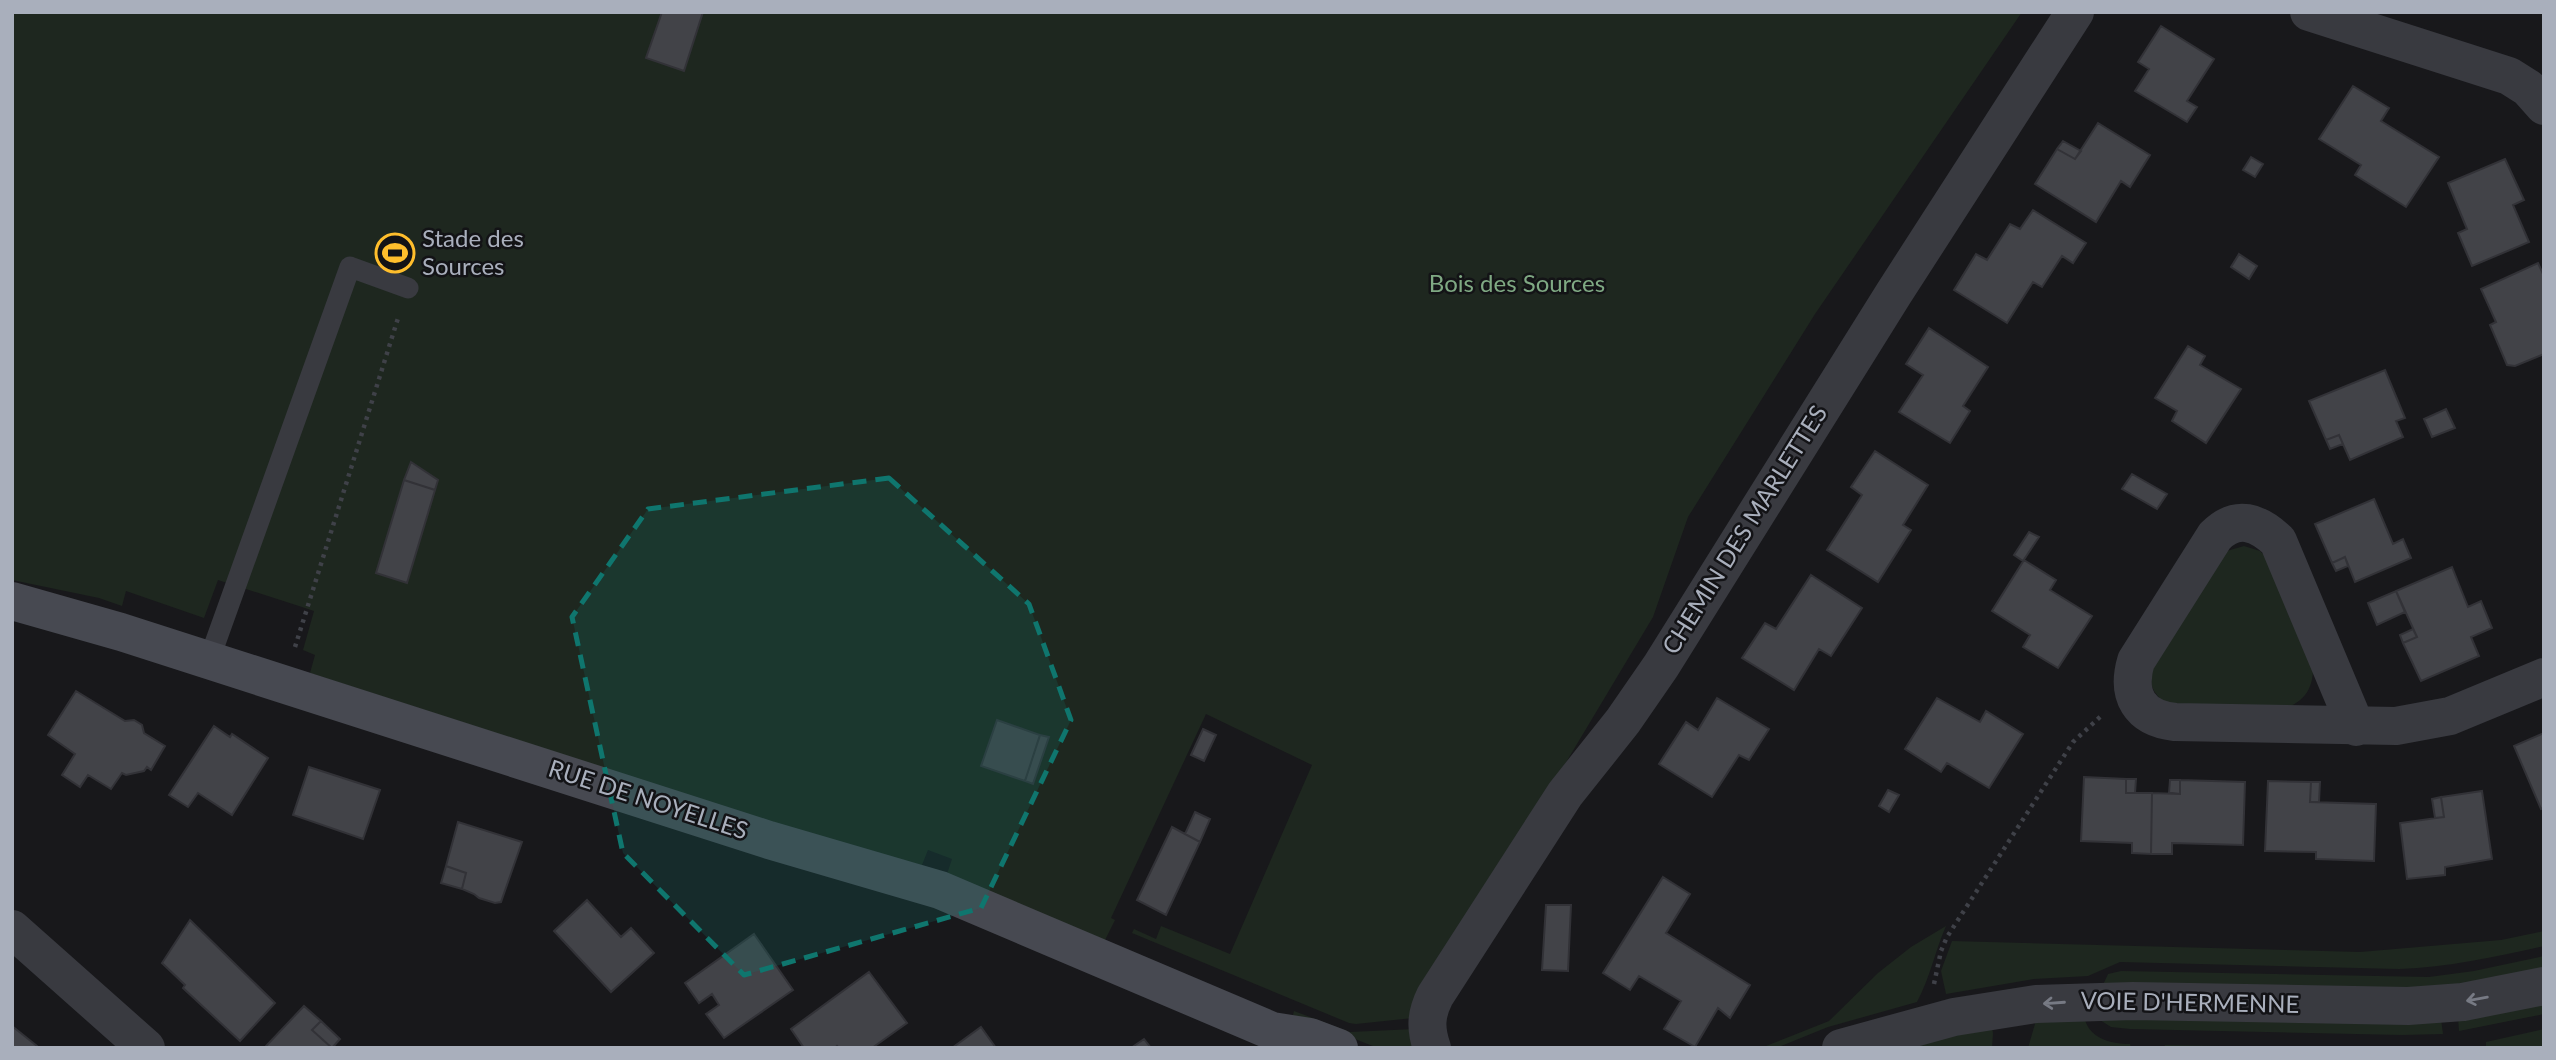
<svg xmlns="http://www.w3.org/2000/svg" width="2556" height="1060" viewBox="0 0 2556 1060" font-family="Lato,sans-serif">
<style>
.green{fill:#1e271f}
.building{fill:#424348;stroke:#323237;stroke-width:2}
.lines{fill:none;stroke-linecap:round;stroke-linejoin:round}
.path{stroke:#3f4148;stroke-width:4.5;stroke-dasharray:3.5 5;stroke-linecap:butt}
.lane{stroke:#393a40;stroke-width:21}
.street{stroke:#393a40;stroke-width:38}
.secondary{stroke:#474951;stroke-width:38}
.oneway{stroke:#777a84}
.marked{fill:#0f766e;fill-opacity:0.2;stroke:#0f766e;stroke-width:5;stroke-dasharray:14 9;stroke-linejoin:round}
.labels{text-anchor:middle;stroke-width:5;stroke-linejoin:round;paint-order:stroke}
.poi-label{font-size:24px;fill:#a9afbc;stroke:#131316;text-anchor:start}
.park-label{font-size:24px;fill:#7fa983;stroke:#131316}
.street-label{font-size:24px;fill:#a9afbc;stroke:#131316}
</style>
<rect width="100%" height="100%" fill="#18181b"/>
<path class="green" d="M12,12H2022L1815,314L1688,517L1653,617L1413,1018L1356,1024L1349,1023L1132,933L1134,929L1156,939L1161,926L1230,954L1312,765L1206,714L1111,918L1115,920L1105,940L947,874L952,859L928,850L922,865L839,844L310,673L315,655L303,650L314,611L302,607L218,580L204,618L126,591L122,606L99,598L12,580Z
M2244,546L2260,551L2266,557L2313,668C2313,687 2306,699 2289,707L2167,705C2151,690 2150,687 2151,665L2227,551Z
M1946,926C1935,951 1930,978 1917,1002L1828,1027L1776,1048H1761L1829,1021L1878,973L1911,947Z
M2544,931V946C2495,957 2449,967 2399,969L2120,962L2088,976L2034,979L1946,994L1941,971L1952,941L2360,952L2501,940Z
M2544,956V971L2437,990L2103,985L2108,974L2121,971L2429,977L2474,971Z
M2544,1000V1014L2459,1031L2458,1017Z
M1294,1011L1350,1032L1415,1029L1420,1048H1378L1293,1015Z
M2084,1015C2087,1038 2110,1044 2130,1044L2131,1048H2028L2037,1017Z
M2441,1019L2443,1034L2402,1035L2130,1029L2111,1027L2100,1020Z
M1991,1024L1993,1033L1992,1048H1884Z
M2544,1029V1047L2486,1048V1042Z
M2165,1045L2330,1048H2164Z"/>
<path class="building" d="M662,12H703L684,71L646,58Z
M2161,26L2214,59L2187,101L2197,107L2187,122L2135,91L2149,69L2138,62Z
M2353,86L2389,108L2381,121L2439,157L2406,207L2355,175L2361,165L2319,139Z
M2098,123L2150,155L2130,187L2121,181L2096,222L2035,184L2057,149L2075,159Z
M2063,141L2081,151L2075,159L2057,149Z
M2251,157L2263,164L2255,177L2243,170Z
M2505,159L2524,200L2513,205L2529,242L2472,266L2458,233L2467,229L2448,183Z
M2033,210L2086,243L2073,263L2062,256L2042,287L2033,282L2007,323L1954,290L1976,254L1987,260L2010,224L2020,229Z
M2239,254L2257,266L2249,279L2231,267Z
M2538,263L2544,276V354L2515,366L2507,365L2490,325L2496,322L2481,289Z
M1929,328L1988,367L1963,406L1970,411L1950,443L1899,412L1923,375L1906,364Z
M2188,346L2205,356L2200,365L2241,389L2206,443L2172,421L2177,411L2155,398Z
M2385,370L2405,418L2396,421L2403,437L2350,460L2339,435L2326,440L2309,401Z
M2446,409L2455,428L2432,437L2424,419Z
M2339,435L2343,444L2330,449L2326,440Z
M1875,451L1928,485L1903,525L1911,530L1878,582L1827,550L1862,495L1851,487Z
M411,462L438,480L435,490L404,480Z
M2132,474L2167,494L2157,509L2122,489Z
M404,480L435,490L407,583L376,573Z
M2374,499L2393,544L2403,539L2411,558L2355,582L2345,557L2332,563L2315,524Z
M2029,532L2039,537L2023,561L2014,555Z
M2345,557L2348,566L2336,571L2332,563Z
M2024,560L2056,580L2050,590L2092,616L2058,668L2023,647L2030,635L1992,611Z
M2452,567L2468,607L2481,601L2492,628L2471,637L2479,656L2421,681L2403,643L2417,637L2396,591Z
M1811,575L1862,608L1831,656L1819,649L1794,690L1742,658L1765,623L1776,629Z
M2396,591L2405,612L2377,625L2368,603Z
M2413,629L2417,637L2403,643L2400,635Z
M76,691L125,721L134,720L142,725L144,733L165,746L151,770L147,767L144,771L126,775L122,773L111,789L88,775L80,787L62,775L75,754L48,735Z
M1717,698L1769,729L1749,760L1739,755L1712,797L1659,764L1686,722L1698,730Z
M1937,698L1980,722L1986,711L2023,734L1989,788L1947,763L1941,772L1905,749Z
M997,720L1040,735L1025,781L981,766Z
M214,726L230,737L232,734L268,758L232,815L198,793L188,807L169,795Z
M1203,729L1216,735L1204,761L1191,755Z
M2544,733V808L2541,809L2514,746Z
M1040,735L1049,737L1033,784L1025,781Z
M309,767L380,790L363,839L293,815Z
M2084,777L2126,779V793H2152L2151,854L2132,853V843L2081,841Z
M2126,779H2136L2135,793H2126Z
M2170,780H2180V794L2169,793Z
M2180,780L2245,782L2243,845L2172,843V854H2151L2152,793L2180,794Z
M2268,781L2311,782L2310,802L2376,804L2374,861L2316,859V852L2265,851Z
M2311,782H2320L2319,802H2310Z
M1888,790L1899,795L1889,812L1879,806Z
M2482,791L2492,859L2445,867V875L2407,879L2400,823L2444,817L2441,797Z
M2441,797L2444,817L2435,818L2432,799Z
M1195,812L1210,819L1200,842L1185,834Z
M458,822L522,842L501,902L495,903L479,898L474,894L462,889L466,873L446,866Z
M1172,827L1200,842L1166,915L1137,900Z
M446,866L466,873L462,889L441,883Z
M1663,877L1690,894L1666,933L1750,985L1730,1018L1718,1008L1695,1047L1664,1029L1681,1001L1639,976L1630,990L1603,973Z
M587,900L621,937L631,928L654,953L611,992L554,931Z
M1546,905H1571L1568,971L1542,970Z
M190,920L275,1003L240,1041L183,988L185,985L162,963Z
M754,934L793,990L724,1038L706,1014L719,1005L712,994L699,1003L685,983Z
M869,972L907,1023L872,1048H839L837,1046L835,1048H804L791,1029Z
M304,1006L321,1021L312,1030L332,1048H269L266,1046Z
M321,1021L340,1039L332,1048L312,1030Z
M12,1026L37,1046L36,1048H12Z
M981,1027L996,1048H952Z
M1144,1039L1151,1048H1131Z"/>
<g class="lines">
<path class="path" d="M295,647L399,315
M1934,984L1941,951L1947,937L2073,742L2101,716"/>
<path class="lane" d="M209,660L350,267L408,288"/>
<path class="street" d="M2309,12L2509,76L2528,88L2544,106
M2356,727L2278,541C2258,522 2237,514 2215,536L2136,661C2126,695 2139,718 2175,722L2396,726L2450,716L2544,677
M12,929L146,1048
M1432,1048C1425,1028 1426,1014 1435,996L1565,794L1623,721L1661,666L1894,293L2075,12
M1841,1048L1954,1017L2036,1004L2133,1001L2408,1006L2463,1002L2544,986"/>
<path class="secondary" d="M12,601L121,632L769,840L940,890L1272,1031L1310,1037L1339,1048"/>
</g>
<defs><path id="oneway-shaft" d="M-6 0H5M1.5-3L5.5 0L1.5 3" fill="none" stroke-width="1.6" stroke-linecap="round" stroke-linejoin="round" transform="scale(1.75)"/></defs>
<g class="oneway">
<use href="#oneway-shaft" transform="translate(2477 999) rotate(170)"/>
<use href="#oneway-shaft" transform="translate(2054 1003) rotate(176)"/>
</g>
<path class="marked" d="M889,478L1029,604L1071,720L981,908L744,975L623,853L572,617L648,509Z"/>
<defs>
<symbol id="stadium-ring" viewBox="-11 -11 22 22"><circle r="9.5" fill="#131316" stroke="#ffbe2c" stroke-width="1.5"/><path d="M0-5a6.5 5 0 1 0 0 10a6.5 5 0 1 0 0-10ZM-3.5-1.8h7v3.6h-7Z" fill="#ffbe2c"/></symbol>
</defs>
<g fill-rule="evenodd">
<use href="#stadium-ring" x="373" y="231" width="44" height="44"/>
</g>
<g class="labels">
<g class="poi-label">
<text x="422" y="247">Stade des<tspan x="422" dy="28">Sources</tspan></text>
</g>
<g class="park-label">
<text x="1517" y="292">Bois des Sources</text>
</g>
<g class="street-label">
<text transform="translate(1745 530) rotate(-58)" y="8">CHEMIN DES MARLETTES</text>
<text transform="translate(648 800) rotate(18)" y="8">RUE DE NOYELLES</text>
<text transform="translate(2190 1003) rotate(1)" y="8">VOIE D'HERMENNE</text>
</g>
</g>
<rect width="2556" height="1060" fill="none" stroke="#a9afbc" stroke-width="28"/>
</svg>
